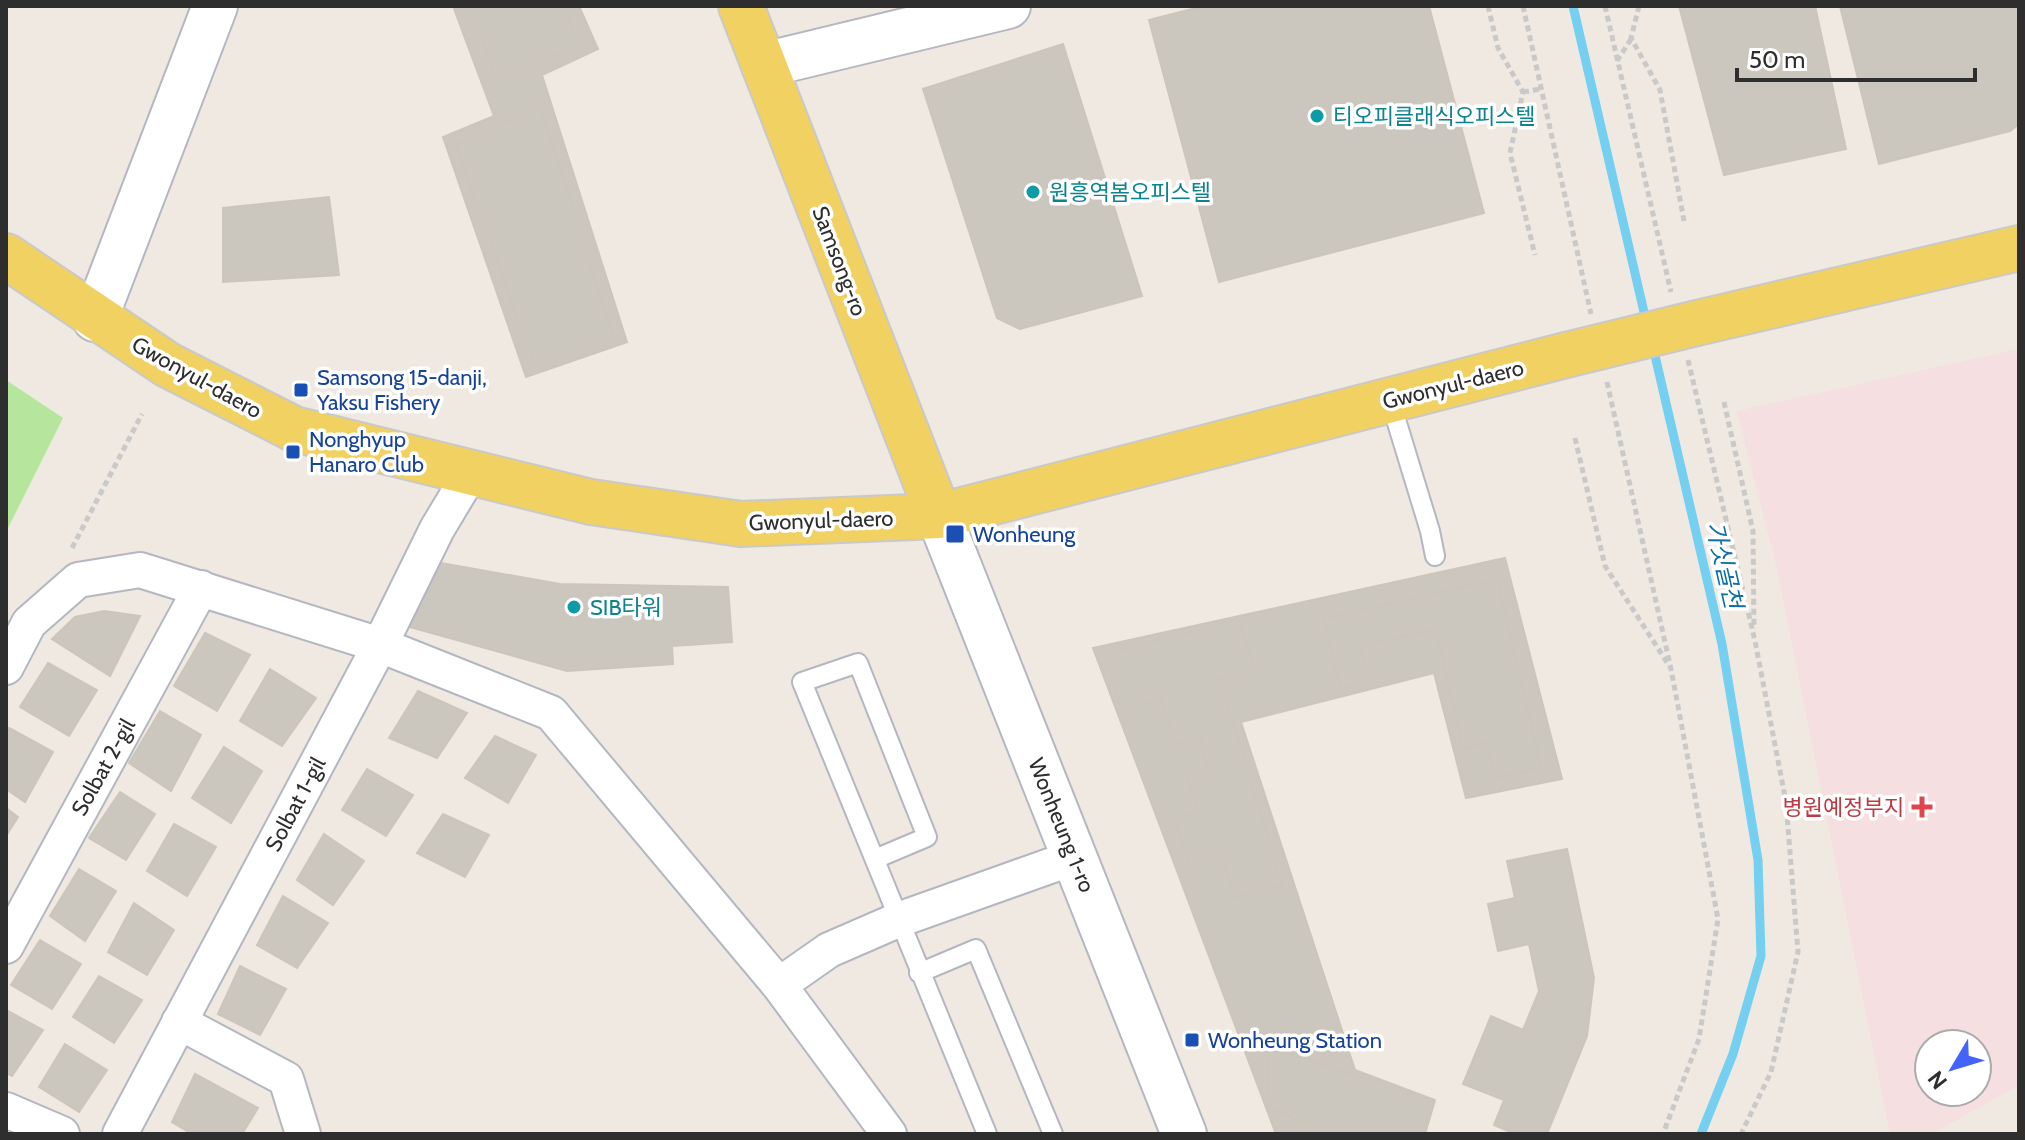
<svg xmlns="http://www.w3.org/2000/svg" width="2025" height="1140" viewBox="0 0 2025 1140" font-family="Cabin,'Noto Sans KR',sans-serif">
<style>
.medical{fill:#f5dfe0;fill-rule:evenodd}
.green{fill:#b6e59e}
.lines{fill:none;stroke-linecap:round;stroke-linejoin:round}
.stream{stroke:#75cff0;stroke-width:9}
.building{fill:#cbc7bf;stroke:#cbc5ba;stroke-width:2}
.lane-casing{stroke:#b4b7c1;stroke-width:22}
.street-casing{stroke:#b4b7c1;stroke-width:38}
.secondary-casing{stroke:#b4b7c1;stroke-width:48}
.primary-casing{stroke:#c9c9c9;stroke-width:48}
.path{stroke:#c9c9c9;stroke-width:5;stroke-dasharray:6 4;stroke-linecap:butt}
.lane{stroke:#fff;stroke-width:18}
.street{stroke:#fff;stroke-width:34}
.secondary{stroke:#fff;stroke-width:44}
.primary{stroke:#f2d163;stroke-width:44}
.primary-bridge-casing{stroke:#c9c9c9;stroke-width:48;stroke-linecap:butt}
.primary-bridge{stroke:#f2d163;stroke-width:44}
.culture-dot{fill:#0f9aa8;stroke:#fff;stroke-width:3}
.transit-dot{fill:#1a4fb4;stroke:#fff;stroke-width:3}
.health-dot{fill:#e0444e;stroke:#fff;stroke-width:3}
.labels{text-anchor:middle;stroke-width:7;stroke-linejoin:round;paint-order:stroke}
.culture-label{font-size:22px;fill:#0d838f;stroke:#fff;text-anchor:start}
.street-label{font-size:22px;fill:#2e2e2e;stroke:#fff}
.transit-label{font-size:22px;fill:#164399;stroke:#fff;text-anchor:start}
.health-label{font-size:22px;fill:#be3a42;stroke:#fff;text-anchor:end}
.water-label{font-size:24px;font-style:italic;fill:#0d6fa3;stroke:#fff}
</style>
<rect width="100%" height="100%" fill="#efe9e1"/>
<path class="medical" d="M2019,349V1085L1932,1134H1890L1777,569L1737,411ZM1929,1044H1977V1092H1929Z"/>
<path class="green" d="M6,380L63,418L6,532Z"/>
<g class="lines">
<path class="stream" d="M1573,6L1647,325
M1653,347L1722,644L1758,860L1761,956L1733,1054L1701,1134"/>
</g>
<path class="building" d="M453,6H579L598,49L542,75L627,342L526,377L443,137L494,116Z
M469,6H563L580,46L496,77Z
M1204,6H1429L1484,213L1219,282L1149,20Z
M1679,6H1815L1846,149L1724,175Z
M1840,6H2019V124L2010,131L1879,164Z
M1063,44L1142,296L1020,329L997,318L923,89Z
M540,107L614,338L534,365L456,145Z
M329,197L339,275L223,282V208Z
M1505,558L1562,779L1466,798L1434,673L1241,722L1355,1070L1435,1100L1425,1134H1276L1093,648Z
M435,562L560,584L728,587L732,642L672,646L673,664L567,671L410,627Z
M1497,579L1541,768L1495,778L1487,743L1463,749L1436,629L1360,646L1369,682L1340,688L1324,619Z
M104,611L140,616L110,676L52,639L75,617Z
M1239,619L1254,669L1220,679L1282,884L1235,898L1222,856L1189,866L1175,819L1199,812L1188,776L1209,770L1200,738L1175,745L1161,698L1122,710L1105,654Z
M205,633L250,655L217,711L174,686Z
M48,663L97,690L69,736L20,707Z
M270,669L316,698L282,746L240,721Z
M418,691L467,713L437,758L389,738Z
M160,711L201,735L171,791L129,763Z
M9,728L53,752L25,802L6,789V733Z
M495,736L536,755L508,803L465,778Z
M224,747L262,771L231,823L192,798Z
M367,769L413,795L386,836L342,810Z
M120,792L155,814L126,860L89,838Z
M6,808L18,817L6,836Z
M443,814L489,835L465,877L417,853Z
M174,824L216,847L187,896L147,871Z
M324,834L364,861L333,905L297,880Z
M1567,849L1594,978L1587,1036L1547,1134H1515L1494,1125L1504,1100L1463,1084L1491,1016L1523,1030L1539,991L1529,944L1498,951L1488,904L1515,898L1507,861Z
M79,869L116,891L85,941L50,916Z
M283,896L328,923L297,968L257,945Z
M134,903L174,930L147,975L108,952Z
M40,940L81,964L52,1009L11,985Z
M240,966L286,989L260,1035L218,1014Z
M99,976L142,1000L114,1043L73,1017Z
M6,1010L43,1030L12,1076L6,1073Z
M65,1044L107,1070L79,1112L39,1087Z
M1268,1047L1434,1100L1424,1134H1298L1299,1121L1268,1106Z
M195,1074L258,1108L242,1134H192L172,1122Z"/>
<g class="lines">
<defs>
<path id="lane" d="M1390,400L1430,531L1435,556
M875,859L927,837L858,663L802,682L987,1134
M919,973L976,949L1053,1134"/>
<path id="street" d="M6,667L29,623L78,580L140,570L380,645L551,713L779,985L889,1134
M6,946L201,588
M779,985L829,950L898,920L1075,857
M179,1022L286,1079L303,1134
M6,1110L62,1134
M120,1134L380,645L437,529L470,474"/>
<path id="secondary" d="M764,65L1008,6
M95,319L215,6
M939,516L1184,1134"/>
<path id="primary" d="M741,6L939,516
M6,256L168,365L294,429L591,502L741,524L939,516L1566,355
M1697,323L2019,248"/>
</defs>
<use href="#lane" class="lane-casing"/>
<use href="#street" class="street-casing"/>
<use href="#secondary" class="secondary-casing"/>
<use href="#primary" class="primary-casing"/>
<path class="path" d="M1488,6L1498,48L1523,92L1510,153L1535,255
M1523,6L1591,314
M1605,6L1671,292
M1639,6L1631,38L1660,90L1684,221
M1617,61L1631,39
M1523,92L1540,89
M1688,360L1755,641L1786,802L1798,952L1771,1072L1741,1134
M1607,382L1671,669L1718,919L1699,1039L1663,1134
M1724,402L1753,531L1754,629
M1575,438L1605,566L1670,667
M72,548L142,414"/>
<use href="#lane" class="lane"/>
<use href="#street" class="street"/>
<use href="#secondary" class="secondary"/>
<use href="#primary" class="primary"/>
<defs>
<path id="primary-bridge" d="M1566,355L1697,323"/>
</defs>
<use href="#primary-bridge" class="primary-bridge-casing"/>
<use href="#primary-bridge" class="primary-bridge"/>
</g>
<g class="culture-dot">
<circle cx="1317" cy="116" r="8"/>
<circle cx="1033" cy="192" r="8"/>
<circle cx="574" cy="607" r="8"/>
</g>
<g class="transit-dot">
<rect x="293" y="382" width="16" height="16" rx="4"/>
<rect x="285" y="444" width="16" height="16" rx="4"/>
<rect x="945" y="524" width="20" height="20" rx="4"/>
<rect x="1184" y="1032" width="16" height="16" rx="4"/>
</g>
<path class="health-dot" d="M1918 795h8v8h8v8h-8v8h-8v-8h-8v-8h8z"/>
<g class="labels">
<g class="culture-label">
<text x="1333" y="124">티오피클래식오피스텔</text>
<text x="1049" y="200">원흥역봄오피스텔</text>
<text x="590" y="615">SIB타워</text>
</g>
<g class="street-label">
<text transform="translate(840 261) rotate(69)" y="8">Samsong-ro</text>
<text transform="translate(197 377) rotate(29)" y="8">Gwonyul-daero</text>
<text transform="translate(1453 384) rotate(-14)" y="8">Gwonyul-daero</text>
<text transform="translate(821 520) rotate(-2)" y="8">Gwonyul-daero</text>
<text transform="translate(103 767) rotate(-61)" y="8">Solbat 2-gil</text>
<text transform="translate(295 804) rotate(-62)" y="8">Solbat 1-gil</text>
<text transform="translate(1062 825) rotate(68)" y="8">Wonheung 1-ro</text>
</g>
<g class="transit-label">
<text x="317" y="385">Samsong 15-danji,<tspan x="317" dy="25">Yaksu Fishery</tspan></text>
<text x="309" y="447">Nonghyup<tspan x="309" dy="25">Hanaro Club</tspan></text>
<text x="973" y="542">Wonheung</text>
<text x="1208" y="1048">Wonheung Station</text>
</g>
<g class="health-label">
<text x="1904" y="815">병원예정부지</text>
</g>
<g class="water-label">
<text transform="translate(1724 565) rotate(77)" y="8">가싯골천</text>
</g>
</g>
<rect width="2025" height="1140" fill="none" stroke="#2e2e2e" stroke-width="16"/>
<g transform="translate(1953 1068) rotate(232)"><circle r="38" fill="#ffffff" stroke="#ababab" stroke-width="2"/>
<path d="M0-6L14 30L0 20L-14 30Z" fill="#4264fb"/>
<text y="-12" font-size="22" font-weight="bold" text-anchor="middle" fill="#2e2e2e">N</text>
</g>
<path d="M1737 68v12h238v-12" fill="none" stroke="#2e2e2e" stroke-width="4"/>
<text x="1749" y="68" font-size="24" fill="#2e2e2e" stroke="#ffffff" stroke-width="6" paint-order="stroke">50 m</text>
</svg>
